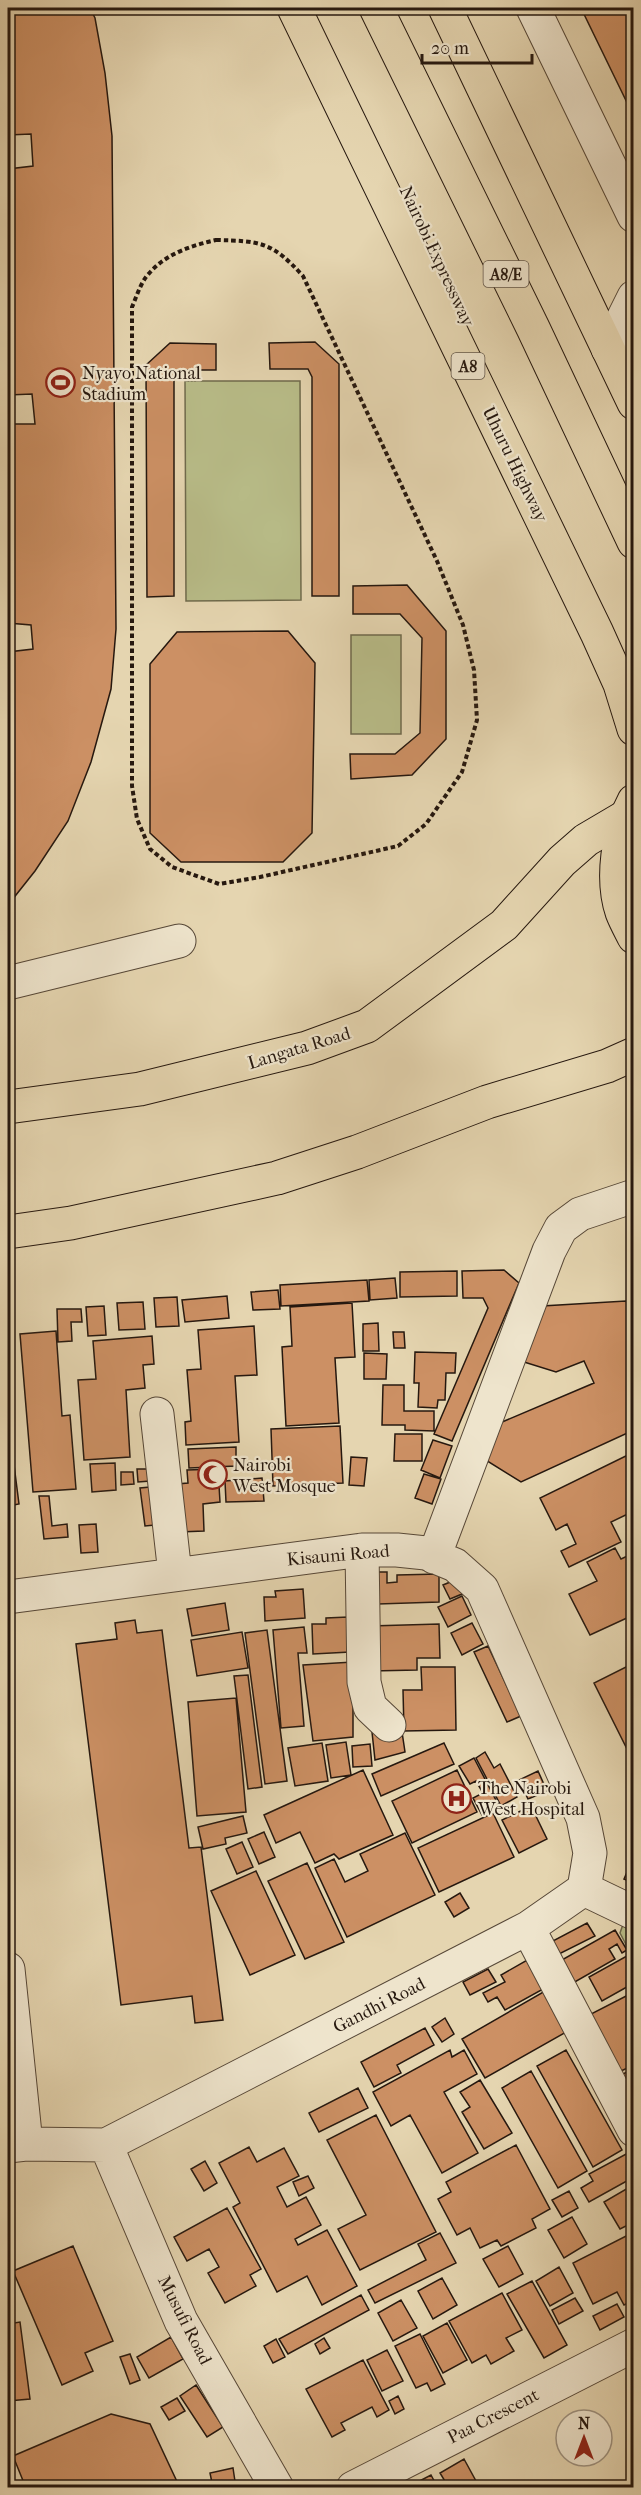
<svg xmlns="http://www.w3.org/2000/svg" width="641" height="2495" viewBox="0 0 641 2495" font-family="'IM FELL French Canon',serif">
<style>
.green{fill:#b8bc88;stroke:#6f6a4c;stroke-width:1.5}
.building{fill:#cc9064;stroke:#26180f;stroke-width:1.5}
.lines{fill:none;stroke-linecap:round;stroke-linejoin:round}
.minor-casing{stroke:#564737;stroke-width:35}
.major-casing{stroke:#26180f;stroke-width:35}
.highway-casing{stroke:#26180f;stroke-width:35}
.path{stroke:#26180f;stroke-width:4;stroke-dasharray:4.5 3;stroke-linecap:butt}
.minor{stroke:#eee4cc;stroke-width:33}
.major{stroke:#e5d5b0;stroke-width:33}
.highway{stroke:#e5d5b0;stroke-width:33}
.labels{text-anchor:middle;stroke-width:4.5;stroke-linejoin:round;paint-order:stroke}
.shield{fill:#eee4cc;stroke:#625548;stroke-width:1.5}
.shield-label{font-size:16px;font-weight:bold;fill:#26180f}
.street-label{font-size:18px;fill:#26180f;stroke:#eee4cc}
.poi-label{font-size:18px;fill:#26180f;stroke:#eee4cc;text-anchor:start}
</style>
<rect width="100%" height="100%" fill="#e5d5b0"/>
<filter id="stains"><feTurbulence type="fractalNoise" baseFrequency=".00333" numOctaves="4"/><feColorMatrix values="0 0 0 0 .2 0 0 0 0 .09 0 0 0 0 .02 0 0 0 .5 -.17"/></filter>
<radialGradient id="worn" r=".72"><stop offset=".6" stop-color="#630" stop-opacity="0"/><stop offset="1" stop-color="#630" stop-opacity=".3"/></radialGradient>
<path class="green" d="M185,381H300L301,600L186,601Z
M351,635H401V734H351Z
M633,1896V1958L620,1933Z"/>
<path class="building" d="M8,8H90L95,18L105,73L112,136L116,629L111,689L91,762L68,821L35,871L8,905V652L33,649L31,625L8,623V424H35L32,394L8,395V169L33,166L31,134L8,135Z
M581,8H634V117Z
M315,342L339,364V596H312V377L308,369H270L269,343Z
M170,343L216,344V370H177L174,378V596L147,597L146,365Z
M407,585L446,631V739L412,775L351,779L350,754H395L420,733L422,638L400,614H353V586Z
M288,631L315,663L312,833L283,862H181L150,833V664L177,632Z
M504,1270L519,1283L452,1441L434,1434L488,1308L483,1298H463L462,1271Z
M457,1271V1296L400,1297V1272Z
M395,1278L397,1298L370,1300L369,1280Z
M367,1280L369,1301L281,1306L280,1285Z
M278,1290L280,1309L253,1310L251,1292Z
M227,1296L229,1318L185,1322L182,1300Z
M177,1297L179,1326L156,1327L154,1298Z
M626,1301L634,1317V1430L521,1482L476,1454L495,1425L594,1383L584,1361L556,1372L524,1362L542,1306Z
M143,1302L145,1329L119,1330L117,1303Z
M352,1303L355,1357L335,1358L339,1423L286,1426L282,1347L292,1346L290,1307Z
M104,1306L106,1335L88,1336L86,1307Z
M57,1309H81L82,1322H71L72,1341L58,1342Z
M378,1323L379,1351H363V1324Z
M254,1326L257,1375L235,1376L239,1442L186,1445L185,1422L191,1421L187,1370L201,1369L198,1330Z
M56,1331L62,1416L70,1415L76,1489L33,1492L20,1334Z
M393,1332H404L405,1348H394Z
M152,1336L154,1364L143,1365L145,1388L126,1390L130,1457L84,1460L78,1380L96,1379L93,1341Z
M415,1352L456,1353L455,1373H446L445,1400H438L437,1408L418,1407L419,1383H414Z
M364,1353L387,1354L386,1379H364Z
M8,1374L12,1409H8Z
M383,1385H404V1411H434V1431L405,1430V1425H382Z
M8,1418L19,1504L8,1506Z
M340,1426L343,1483L273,1486L271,1429Z
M395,1434H422V1461H394Z
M433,1440L452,1446L440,1478L421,1470Z
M236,1447V1466L189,1468L188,1449Z
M634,1452V1511L611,1522L621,1542L569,1567L561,1551L576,1544L567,1524L556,1530L540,1498Z
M351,1457L367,1458L364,1486L349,1485Z
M115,1463L116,1490L92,1492L90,1464Z
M137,1469H150V1481L138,1482Z
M218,1469L220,1502L203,1504L204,1531L179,1532L177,1484L188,1483L187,1470Z
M121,1472H133L134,1484L121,1485Z
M424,1474L441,1479L432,1504L415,1498Z
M262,1478L264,1501L226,1502L225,1481Z
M161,1486L165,1524L145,1526L140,1488Z
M39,1496H49L52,1526L67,1524L68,1537L44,1539Z
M96,1524L98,1552L81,1553L79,1525Z
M634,1538V1551L628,1540Z
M615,1548L621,1559L634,1553V1626L629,1617L590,1635L569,1594L597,1581L587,1562Z
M377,1572H387V1583L397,1582V1575L439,1574V1602L378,1604Z
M455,1580L462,1594L450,1599L443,1585Z
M303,1589L305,1618L265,1621L264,1597H276L275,1591Z
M462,1596L471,1615L448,1627L438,1607Z
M225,1603L229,1630L192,1636L187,1609Z
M348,1617L350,1652L313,1654L312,1624H326V1618Z
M135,1620L137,1633L162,1630L189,1848L201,1847L223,2020L195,2023L192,1996L121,2005L76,1644L117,1639L115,1623Z
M472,1623L483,1644L462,1655L451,1633Z
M439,1624L440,1658H417V1670L371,1671L370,1626Z
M304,1627L307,1653H298L304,1726L281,1728L273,1630Z
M267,1630L287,1781L265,1784L245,1633Z
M242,1632L248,1668L197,1676L191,1640Z
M488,1646L521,1716L507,1722L474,1652Z
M353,1662V1737L313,1741L303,1665Z
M634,1663V1761H633L594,1683Z
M421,1667H455L456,1730L404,1731L403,1690H422Z
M248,1675L262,1787L248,1789L234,1676Z
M236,1698L246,1812L197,1816L188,1702Z
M372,1732H402L405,1752L375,1760Z
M346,1742L351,1775L331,1778L326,1745Z
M322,1743L328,1781L295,1786L288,1748Z
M444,1743L454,1764L381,1796L372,1774Z
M370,1744L372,1766L353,1767L352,1746Z
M485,1752L494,1768L500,1764L517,1797L501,1806L476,1758Z
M474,1758L499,1806L482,1815L473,1798L483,1793L476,1781L470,1784L459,1766Z
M363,1770L393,1835L339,1859L334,1854L315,1863L300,1832L276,1843L264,1815Z
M457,1770L477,1812L412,1843L392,1801Z
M538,1771L547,1791L528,1799L519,1780Z
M531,1806L547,1839L519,1853L502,1820Z
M493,1813L514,1857L439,1892L418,1848Z
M243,1816L247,1833L225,1838L226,1844L203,1849L198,1827Z
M264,1832L275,1857L259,1864L248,1839Z
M405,1833L435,1895L347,1937L315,1868L334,1859L345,1882L368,1871L360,1854Z
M242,1842L253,1867L237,1874L226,1849Z
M307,1863L344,1942L305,1959L268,1881Z
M631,1863L634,1864V1883L624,1879Z
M256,1871L295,1955L250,1975L211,1891Z
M460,1893L469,1908L454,1917L445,1902Z
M587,1923L595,1936L555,1956L549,1943Z
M615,1930L627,1950L622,1953L617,1944L609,1949L615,1959L573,1983L560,1961Z
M634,1952V1983L602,2001L589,1977Z
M529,1959L545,1988L505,2010L497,1997L488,2002L483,1993L505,1982L501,1975Z
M488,1969L496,1982L470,1995L463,1982Z
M552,1987L575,2027L485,2078L462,2039Z
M632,1993L634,2065L621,2071L591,2014Z
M445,2018L454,2034L442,2042L432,2027Z
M425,2028L434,2045L397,2065L401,2073L374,2087L361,2062Z
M450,2050L452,2057L464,2050L477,2074L444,2092L478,2153L442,2173L410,2115L391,2126L373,2092Z
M566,2050L622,2150L593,2167L537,2066Z
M634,2068V2086L631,2088L623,2074Z
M531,2071L587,2171L558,2188L502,2088Z
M480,2080L512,2133L484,2149L462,2112L470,2107L460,2092Z
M358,2088L368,2108L319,2132L309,2113Z
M376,2115L436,2232L360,2270L338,2229L366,2215L327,2140Z
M516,2145L550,2209L532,2219L536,2228L501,2246L497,2240L480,2248L470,2228L457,2235L438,2199L451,2192L446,2182Z
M249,2147L257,2162L284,2148L299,2176L277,2187L287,2207L306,2197L321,2225L295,2239L298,2245L327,2230L357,2286L322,2305L307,2276L277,2292L233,2207L240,2203L219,2163Z
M628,2153L634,2164V2177L589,2202L581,2188L593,2181L589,2174Z
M205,2161L217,2183L204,2191L191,2169Z
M308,2176L314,2188L299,2196L293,2182Z
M628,2188L634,2198V2222L620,2229L604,2202Z
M569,2191L578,2208L562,2217L552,2200Z
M227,2208L261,2269L250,2275L256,2286L225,2303L208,2273L219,2267L209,2249L187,2261L174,2237Z
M572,2217L587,2244L564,2258L548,2230Z
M634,2232V2300L624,2305L617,2292L593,2304L573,2263Z
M440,2233L456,2263L375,2303L368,2290L426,2260L418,2244Z
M73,2246L113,2341L85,2353L93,2371L62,2385L13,2271Z
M508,2246L523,2274L499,2287L483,2259Z
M559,2267L573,2293L550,2306L536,2281Z
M442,2278L457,2305L433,2319L418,2291Z
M532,2281L567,2345L544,2358L507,2294Z
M502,2293L522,2330L506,2338L514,2351L491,2364L486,2355L472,2363L449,2321Z
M361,2295L369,2310L288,2354L279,2339Z
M575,2298L583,2311L559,2324L552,2310Z
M401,2300L417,2328L393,2341L378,2313Z
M617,2304L624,2317L600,2330L593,2316Z
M20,2322L30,2399L8,2401V2324Z
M447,2323L467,2360L443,2373L423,2336Z
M420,2334L445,2384L431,2391L427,2383L416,2388L395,2346Z
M171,2337L183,2359L149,2378L137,2357Z
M324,2338L330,2348L320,2354L315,2344Z
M276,2339L285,2357L273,2363L264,2346Z
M387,2350L403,2381L382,2391L367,2360Z
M130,2354L140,2380L130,2384L120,2357Z
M363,2360L389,2410L377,2417L372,2407L341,2423L345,2430L332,2437L306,2389Z
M196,2385L223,2427L207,2437L180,2396Z
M398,2396L404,2409L395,2414L389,2401Z
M177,2398L185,2411L169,2420L161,2407Z
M111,2414L150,2424L180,2488H26L13,2456Z
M464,2459L476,2481L465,2488H449L440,2473Z
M233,2468L236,2488H213L210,2473Z
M431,2475L438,2488H406Z"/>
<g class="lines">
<defs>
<path id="minor" d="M533,8L634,216
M608,349L634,297
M8,983L179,941
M157,1414L175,1574
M362,1550L364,1682L370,1707L389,1725
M434,1557L549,1251L561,1228L580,1214L634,1196
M8,1597L362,1550H397L426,1553L455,1565L482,1589L583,1818L590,1853L584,1889L528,1928L106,2145L26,2144L8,2146
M584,1889L634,1913
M528,1928L634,2130
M8,1969L26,2144
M106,2145L181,2321L277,2488
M353,2488L634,2345"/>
<path id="major" d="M8,1107L140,1089L307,1048L367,1026L504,925L562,861L586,840L625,817
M8,1232L71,1223L277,1178L357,1152L487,1102L607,1066L634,1054"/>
<path id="highway" d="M294,8L597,633L620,684L634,729
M376,8L533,328L634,542
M445,8L634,403
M634,801C618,830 611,880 622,912C625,920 630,929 634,937"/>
</defs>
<use href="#minor" class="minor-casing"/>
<use href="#major" class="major-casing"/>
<use href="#highway" class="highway-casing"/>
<path class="path" d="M216,240C261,241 272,242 303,276L437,561L463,625L474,670L477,720L462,772L426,824L398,846L260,877L219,884L172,867L150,849L137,819L132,786V307C136,298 140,285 146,277C164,254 190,246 216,240Z"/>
<use href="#minor" class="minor"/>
<use href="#major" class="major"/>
<use href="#highway" class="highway"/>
</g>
<defs>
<symbol id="stadium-ring" viewBox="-11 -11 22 22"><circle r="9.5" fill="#eee4cc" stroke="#8f2418" stroke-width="1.5"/><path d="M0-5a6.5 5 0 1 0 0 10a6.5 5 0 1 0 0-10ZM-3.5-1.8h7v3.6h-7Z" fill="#8f2418"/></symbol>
<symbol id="mosque-ring" viewBox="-11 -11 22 22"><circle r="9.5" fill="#eee4cc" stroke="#8f2418" stroke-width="1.5"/><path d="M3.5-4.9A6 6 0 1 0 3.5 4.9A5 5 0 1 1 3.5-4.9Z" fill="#8f2418"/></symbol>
<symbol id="hospital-ring" viewBox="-11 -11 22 22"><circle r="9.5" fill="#eee4cc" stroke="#8f2418" stroke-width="1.5"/><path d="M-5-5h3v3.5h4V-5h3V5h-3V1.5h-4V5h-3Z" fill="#8f2418"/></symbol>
</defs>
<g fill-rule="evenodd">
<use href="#stadium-ring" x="44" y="366" width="33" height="33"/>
<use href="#mosque-ring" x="196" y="1458" width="33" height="33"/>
<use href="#hospital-ring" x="440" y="1782" width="33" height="33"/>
</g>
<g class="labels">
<g class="shield">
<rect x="483.5" y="261" width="45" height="26" rx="4.5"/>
<rect x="451.5" y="353" width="33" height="26" rx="4.5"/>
</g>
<g class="shield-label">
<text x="506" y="280">A8/E</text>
<text x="468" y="372">A8</text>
</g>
<g class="street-label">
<text transform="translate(437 256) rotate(65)" y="6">Nairobi Expressway</text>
<text transform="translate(515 464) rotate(64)" y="6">Uhuru Highway</text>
<text transform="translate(299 1048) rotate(-17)" y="6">Langata Road</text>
<text transform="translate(338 1555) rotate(-5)" y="6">Kisauni Road</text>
<text transform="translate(379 2005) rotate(-27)" y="6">Gandhi Road</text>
<text transform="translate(185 2320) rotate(63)" y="6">Musufi Road</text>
<text transform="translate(493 2416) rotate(-27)" y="6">Paa Crescent</text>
</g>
<g class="poi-label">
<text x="82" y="379">Nyayo National<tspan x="82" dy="21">Stadium</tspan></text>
<text x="233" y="1471">Nairobi<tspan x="233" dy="21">West Mosque</tspan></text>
<text x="478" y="1794">The Nairobi<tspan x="478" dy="21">West Hospital</tspan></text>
</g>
</g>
<rect width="641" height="2495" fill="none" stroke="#e5d5b0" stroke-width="30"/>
<rect x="9" y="9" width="623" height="2477" fill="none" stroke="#26180f" stroke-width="3"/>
<rect x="15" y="15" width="611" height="2465" fill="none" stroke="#26180f" stroke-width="1.5"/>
<g transform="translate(584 2438)"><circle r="28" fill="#eee4cc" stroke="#9e9280" stroke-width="1.5"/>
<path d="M0-4.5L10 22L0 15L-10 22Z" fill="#8f2418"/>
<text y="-9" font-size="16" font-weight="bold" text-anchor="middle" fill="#26180f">N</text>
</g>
<path d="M422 54v9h110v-9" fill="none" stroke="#26180f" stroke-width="3"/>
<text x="431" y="54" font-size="18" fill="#26180f" stroke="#eee4cc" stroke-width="4.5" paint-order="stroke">20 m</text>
<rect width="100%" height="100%" filter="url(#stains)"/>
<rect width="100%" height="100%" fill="url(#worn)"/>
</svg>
